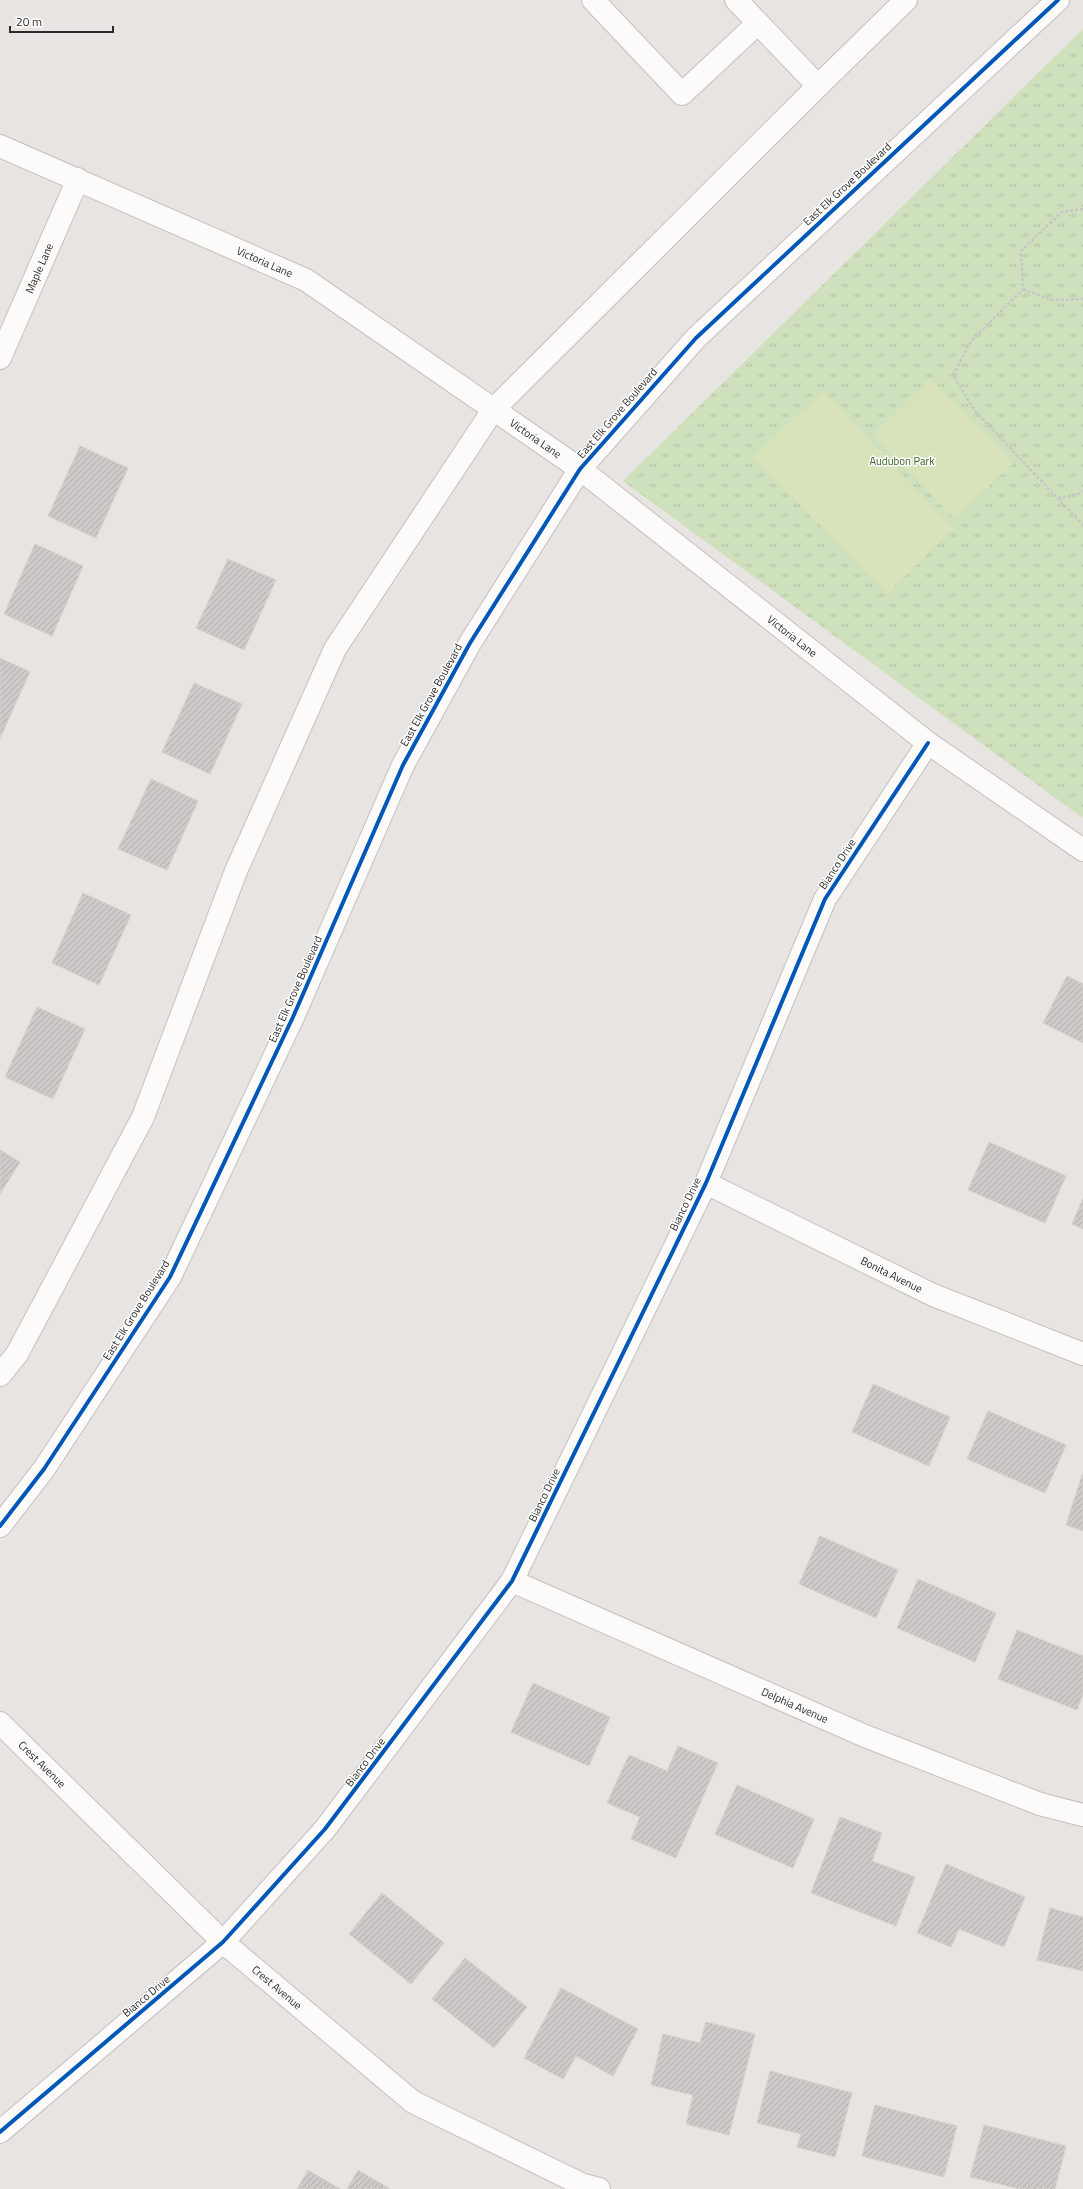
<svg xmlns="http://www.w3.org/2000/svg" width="1083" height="2189" viewBox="0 0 1083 2189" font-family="'Titillium Web',sans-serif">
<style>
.grass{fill:url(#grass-tufts)}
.pitch{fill:#d8e3bc}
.building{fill:url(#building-hatch);stroke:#d3d0cd}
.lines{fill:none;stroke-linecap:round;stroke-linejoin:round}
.minor-casing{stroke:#c2c1c0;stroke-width:24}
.path{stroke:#c6c6c5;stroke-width:2.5;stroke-dasharray:3 2;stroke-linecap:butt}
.minor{stroke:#fcfbfa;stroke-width:22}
.cycleway-casing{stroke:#fff;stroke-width:6}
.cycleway{stroke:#0057b8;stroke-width:4}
.labels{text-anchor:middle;stroke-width:3;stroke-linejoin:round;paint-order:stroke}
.street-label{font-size:11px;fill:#2a2a2a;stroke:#fff}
.park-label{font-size:11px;fill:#356021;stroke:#fff}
</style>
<defs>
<pattern id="grass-tufts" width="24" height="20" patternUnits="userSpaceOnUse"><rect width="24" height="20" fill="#cfe0bd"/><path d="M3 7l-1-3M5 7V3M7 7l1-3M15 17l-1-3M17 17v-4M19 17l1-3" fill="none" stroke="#b2c0a3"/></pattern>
<pattern id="building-hatch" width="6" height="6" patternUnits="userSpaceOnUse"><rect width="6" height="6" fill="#cdcac8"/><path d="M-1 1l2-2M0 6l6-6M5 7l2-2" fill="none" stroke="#b0aeac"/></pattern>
</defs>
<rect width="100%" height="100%" fill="#e8e4e1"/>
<path class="grass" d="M1083,29V818L623,481Z"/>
<path class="pitch" d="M930,379L1013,463L955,519L873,435Z
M823,391L953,528L887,594L753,457Z"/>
<path class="building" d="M80,446L128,468L96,538L48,516Z
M35,544L83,566L52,636L4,614Z
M228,559L276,580L244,650L196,628Z
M0,658L30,672L0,738Z
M194,683L242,704L210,774L162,752Z
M151,779L198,801L167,870L118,849Z
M83,893L131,915L99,985L52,963Z
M1067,976L1083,984V1043L1043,1023Z
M37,1007L85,1029L53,1099L5,1077Z
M989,1142L1066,1176L1045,1223L968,1190Z
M0,1150L20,1162L0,1194Z
M1083,1198V1229L1072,1224Z
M873,1384L950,1417L929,1466L852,1432Z
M988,1411L1066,1445L1045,1493L967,1459Z
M1082,1475H1083V1531L1066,1525Z
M820,1536L898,1570L876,1618L799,1584Z
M918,1579L996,1613L975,1662L897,1628Z
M1017,1630L1083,1656V1694L1077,1710L998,1679Z
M533,1683L610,1717L589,1766L511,1732Z
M678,1746L718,1763L676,1858L631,1839L640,1817L607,1803L629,1755L667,1771Z
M737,1785L814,1819L793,1868L715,1834Z
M840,1817L882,1833L872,1861L915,1877L896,1926L811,1893Z
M946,1864L1025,1897L1004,1947L959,1929L951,1947L917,1933Z
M382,1893L444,1943L411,1984L349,1934Z
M1050,1908L1083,1917V1971L1037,1960Z
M465,1958L527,2007L494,2048L432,1999Z
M561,1988L638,2029L613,2076L576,2056L563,2079L524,2058Z
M706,2022L755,2034L729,2135L686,2124L693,2095L651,2085L663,2034L700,2043Z
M770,2071L852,2093L835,2157L797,2147L801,2134L757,2123Z
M875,2105L957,2126L944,2177L862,2156Z
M984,2125L1066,2146L1055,2189H1020L970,2177Z
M308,2170L340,2189H297Z
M358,2170L390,2189H347Z"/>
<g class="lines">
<defs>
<g id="minor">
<path d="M593,0L682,94L758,23"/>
<path d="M736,0L818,86"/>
<path id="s1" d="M0,146L306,280L580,469L928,743L1083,850"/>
<path id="s2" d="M0,358L78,179"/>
<path id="s3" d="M706,1183L933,1295L1083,1354"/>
<path d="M0,1375L17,1354L143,1117L236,871L335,649L493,410L818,86L906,0"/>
<path d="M0,1526L44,1469L170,1277L293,1017L403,765L470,643L580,469L696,338L1058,0"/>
<path id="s4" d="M512,1581L865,1736L1040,1804L1083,1815"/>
<path id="s5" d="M0,1723L223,1942L413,2102L583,2185L599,2189"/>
<path d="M0,2132L223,1942L325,1829L512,1581L706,1183L825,899L928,743"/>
</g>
</defs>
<use href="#minor" class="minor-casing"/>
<path class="path" d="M1083,209L1062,212L1021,251L1023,289L971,341L953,375L975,411L1083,525
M1023,289L1051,300L1083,299
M1058,498L1077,495L1083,491"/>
<use href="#minor" class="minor"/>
<defs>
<path id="cycleway" d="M0,1526L44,1469L170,1277L293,1017L403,765L470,643L580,469L696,338L1058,0
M0,2132L223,1942L325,1829L512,1581L706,1183L825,899L928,743"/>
</defs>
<use href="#cycleway" class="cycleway-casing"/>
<use href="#cycleway" class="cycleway"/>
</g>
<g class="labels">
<g class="street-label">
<text transform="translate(847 184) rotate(-43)" y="4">East Elk Grove Boulevard</text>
<text dy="4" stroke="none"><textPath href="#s1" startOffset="289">Victoria Lane</textPath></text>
<text dy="4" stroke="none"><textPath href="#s2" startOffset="98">Maple Lane</textPath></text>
<text transform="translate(617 413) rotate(-49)" y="4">East Elk Grove Boulevard</text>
<text dy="4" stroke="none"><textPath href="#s1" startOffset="613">Victoria Lane</textPath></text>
<text dy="4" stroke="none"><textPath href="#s1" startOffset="937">Victoria Lane</textPath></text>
<text transform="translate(431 695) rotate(-61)" y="4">East Elk Grove Boulevard</text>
<text transform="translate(837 864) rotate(-57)" y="4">Bianco Drive</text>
<text transform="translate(295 989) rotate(-66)" y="4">East Elk Grove Boulevard</text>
<text transform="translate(685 1204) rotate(-64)" y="4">Bianco Drive</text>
<text dy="4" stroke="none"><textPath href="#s3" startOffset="207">Bonita Avenue</textPath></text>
<text transform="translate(136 1310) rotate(-58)" y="4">East Elk Grove Boulevard</text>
<text transform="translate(544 1495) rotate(-64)" y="4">Bianco Drive</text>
<text dy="4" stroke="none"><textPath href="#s4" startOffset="309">Delphia Avenue</textPath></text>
<text transform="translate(365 1762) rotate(-53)" y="4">Bianco Drive</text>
<text dy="4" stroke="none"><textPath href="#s5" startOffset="59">Crest Avenue</textPath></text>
<text dy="4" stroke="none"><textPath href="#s5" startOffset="383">Crest Avenue</textPath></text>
<text transform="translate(146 1996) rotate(-40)" y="4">Bianco Drive</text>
</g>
<g class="park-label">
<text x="902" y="465">Audubon Park</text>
</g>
</g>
<path d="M10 26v6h103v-6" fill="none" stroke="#2a2a2a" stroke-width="2"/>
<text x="16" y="26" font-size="12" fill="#2a2a2a" stroke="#ffffff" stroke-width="3" paint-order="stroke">20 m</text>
</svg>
